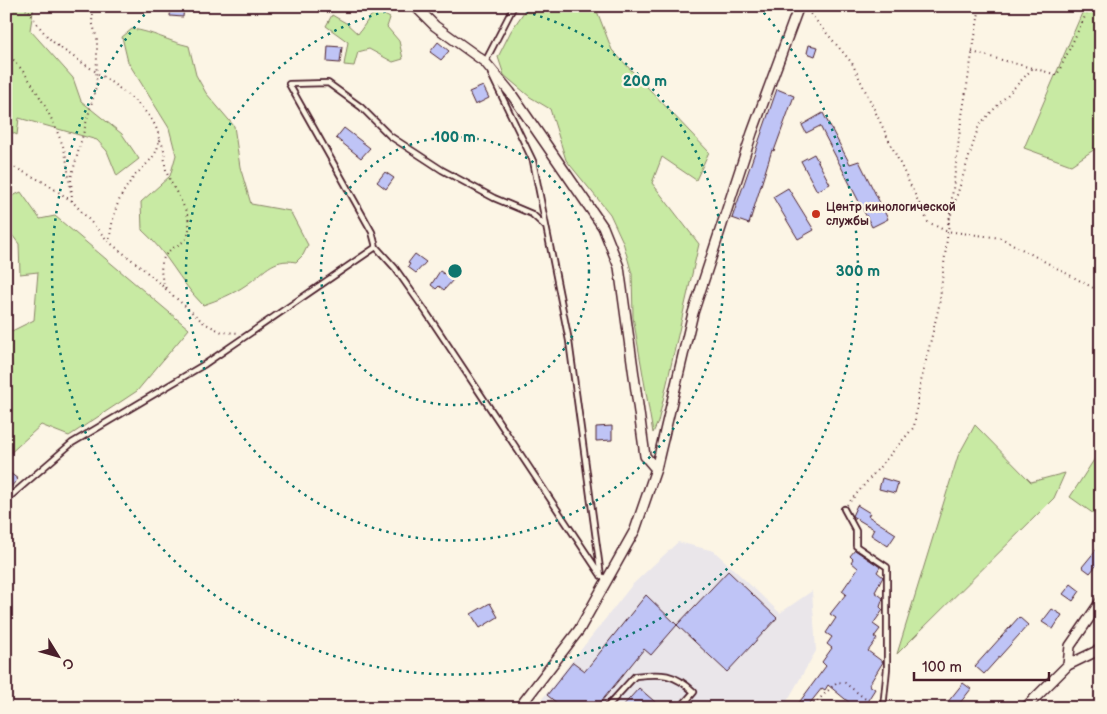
<svg xmlns="http://www.w3.org/2000/svg" width="1107" height="714" viewBox="0 0 1107 714" font-family="'Balsamiq Sans',sans-serif">
<style>
.built{fill:#eae6ea}
.green{fill:#c8eaa3;stroke:#898467}
.building{fill:#bfc4f6;stroke:#4a1f2b}
.lines{fill:none;stroke-linecap:round;stroke-linejoin:round}
.service-casing{stroke:#4a1f2b;stroke-width:8}
.minor-casing{stroke:#4a1f2b;stroke-width:12}
.path{stroke:#4a1f2b;stroke-width:2;stroke-dasharray:1 4;stroke-linecap:butt}
.service{stroke:#fcf5e5;stroke-width:4.5}
.minor{stroke:#fcf5e5;stroke-width:9}
.ring{fill:none;stroke:#0f766e;stroke-width:2.5;stroke-dasharray:2.5 5}
.poi-dot{fill:#c8321e;stroke:#fcf5e5;stroke-width:2}
.labels{text-anchor:middle;stroke-width:4.5;stroke-linejoin:round;paint-order:stroke}
.poi-label{font-size:12px;font-weight:bold;fill:#4a1f2b;stroke:#fcf5e5;text-anchor:start}
.centre{fill:#0f766e;stroke:#fcf5e5;stroke-width:2.5}
.ring-label{font-size:15px;text-anchor:middle;font-weight:bold;fill:#0f766e;stroke:#fcf5e5;stroke-width:4.5;stroke-linejoin:round;paint-order:stroke}
</style>
<rect width="100%" height="100%" fill="#fcf5e5"/>
<filter id="ink" filterUnits="userSpaceOnUse"><feTurbulence type="fractalNoise" baseFrequency=".02" numOctaves="2"/><feDisplacementMap in="SourceGraphic" scale="10" xChannelSelector="R" yChannelSelector="G"/><feConvolveMatrix kernelMatrix="1 2 1 2 8 2 1 2 1" color-interpolation-filters="sRGB"/></filter>
<g filter="url(#ink)">
<path class="built" d="M678,542L714,551L780,613L812,591L816,651L786,703L781,708H535L632,585Z"/>
<path class="green" d="M6,6H34L30,30L73,78L81,101L122,134L139,159L117,176L107,151L97,140L19,118L17,135L6,129V90L8,87Z
M528,6H595L612,50L709,152L696,180L662,157L652,183L699,244L658,422L653,433L633,317L632,274L623,242L610,214L566,160L550,109L530,97L504,75L498,57L511,31Z
M1085,6H1101V145L1071,165L1024,148Z
M377,11L390,18L387,27L399,41L403,59L393,62L369,49L358,52L354,66L344,65L348,42L326,26L332,15L346,23L358,34L370,17Z
M132,29C154,32 167,41 189,46L196,75L206,93L234,126L240,167L251,204L290,211L308,245L303,255L296,262C272,257 263,274 246,285C233,294 218,300 203,305C179,281 168,253 142,230L141,202L170,176L176,155L169,128L128,62L122,37Z
M21,192L40,219L55,216L189,329L137,391L69,436L41,425L6,457V328L12,331L34,320L38,272L20,274L19,244L6,227V199Z
M975,425L1031,482L1065,473L1054,498L897,654L958,456Z
M1101,449V519L1070,497Z"/>
<path class="building" d="M171,6H184L183,17L170,16Z
M438,42L449,51L441,60L430,52Z
M809,45L818,47L815,56L807,53Z
M328,46L342,47L340,63L327,62Z
M483,86L489,98L475,105L469,92Z
M777,89L794,96L774,151L772,150L749,224L732,218Z
M823,113L850,164L859,161L888,219L872,227L820,126L806,133L802,125Z
M344,128L370,148L361,158L336,138Z
M814,154L830,184L817,191L801,161Z
M385,172L394,178L386,189L377,182Z
M788,188L814,230L798,239L773,197Z
M415,254L426,262L416,273L408,267L410,264L408,263Z
M440,271L453,280L444,290L439,286L436,289L431,285Z
M612,426V440L596,441V427Z
M10,473L18,479L6,492V478Z
M882,478L898,483L895,493L879,489Z
M857,505L870,513L868,516L896,534L888,546L871,535L874,529L852,516Z
M1101,544V560L1090,573L1082,567Z
M855,550L880,567L877,572L883,577L875,592L883,598L880,607L883,610L873,624L880,629L874,637L877,639L868,651L883,662L869,685L875,689L863,708H856L828,685L825,690L822,688L806,708H795L826,666L822,662L832,648L827,644L832,637L826,633L836,618L830,614L846,594L842,591L858,568L851,562L853,559L850,556Z
M728,571L777,618L727,672L677,625Z
M1071,584L1080,591L1073,601L1063,594Z
M646,595L677,625L651,655L644,649L596,708H585L579,703L576,708H563L547,695L573,662L585,671Z
M490,603L498,617L480,628L471,614Z
M1052,609L1062,615L1053,629L1042,622Z
M1019,617L1028,625L984,674L975,666Z
M963,683L971,689L956,708H943Z
M639,688L662,708H621Z"/>
<g class="lines">
<defs>
<path id="service" d="M485,62L514,6
M491,74L533,161L569,341L601,576L607,579
M376,247L395,268L426,312L600,574
M6,500L72,443L205,364L376,247L372,232L289,84L328,83L361,107L390,136L442,170L494,198L532,214L546,227
M844,509L856,531V546L887,567V668L883,708
M606,708L635,676C662,673 674,673 694,692L680,708"/>
<path id="minor" d="M415,6L435,26L485,62L510,92L603,227L619,267L645,456L656,469
M1068,665L1070,646L1101,601
M519,708L579,630L635,530L656,469L693,313L752,133L799,6
M1025,708L1068,665L1101,649"/>
</defs>
<use href="#service" class="service-casing"/>
<use href="#minor" class="minor-casing"/>
<path class="path" d="M22,6L28,11
M27,6C32,18 42,31 51,40C72,61 169,107 158,146C155,160 138,170 130,182C115,203 113,217 109,242
M807,10L852,63L928,222L946,231L1001,238L1101,292
M972,52L1032,68
M6,53C30,73 52,117 63,146C68,160 68,177 71,192
M160,140C168,155 162,159 167,173C173,191 191,210 189,230C188,243 177,244 169,251C158,261 160,279 167,290
M6,158L10,164
M6,163L45,183L72,201L109,242L141,267L204,323L222,332L239,333
M72,201L71,178L96,87L97,55V39L92,21L94,6
M948,224L979,125L1033,68L1057,75L1090,6
M847,505L914,427L919,390L939,306L961,122L980,6
M810,708L837,682L845,683L877,708"/>
<use href="#service" class="service"/>
<use href="#minor" class="minor"/>
</g>
</g>
<g class="ring">
<circle cx="455" cy="271" r="134"/>
<path d="M504 7A269 269 0 1 1 406 7"/>
<path d="M759 7A403 403 0 1 1 151 7"/>
</g>
<circle class="poi-dot" cx="816" cy="214" r="5"/>
<g class="labels">
<g class="poi-label">
<text x="826" y="211">Центр кинологической<tspan x="826" dy="14">службы</tspan></text>
</g>
</g>
<circle cx="455" cy="271" r="8" class="centre"/>
<g class="ring-label">
<text x="645" y="86">200 m</text>
<text x="455" y="142">100 m</text>
<text x="858" y="276">300 m</text>
</g>
<rect width="1107" height="714" fill="none" stroke="#fcf5e5" stroke-width="25"/>
<rect x="12" y="12" width="1082" height="689" fill="none" stroke="#4a1f2b" stroke-width="2" filter="url(#ink)"/>
<g transform="translate(58 656) rotate(127)" stroke="#fcf5e5" stroke-width="4" paint-order="stroke">
<path d="M0-4L9 19L0 12L-9 19Z" fill="#4a1f2b"/>
<text y="-8" font-size="14" font-weight="bold" text-anchor="middle" fill="#4a1f2b">С</text>
</g>
<path d="M914 672v8h135v-8" fill="none" stroke="#4a1f2b" stroke-width="2.5"/>
<text x="922" y="672" font-size="15" fill="#4a1f2b" stroke="#fcf5e5" stroke-width="4" paint-order="stroke">100 m</text>
</svg>
